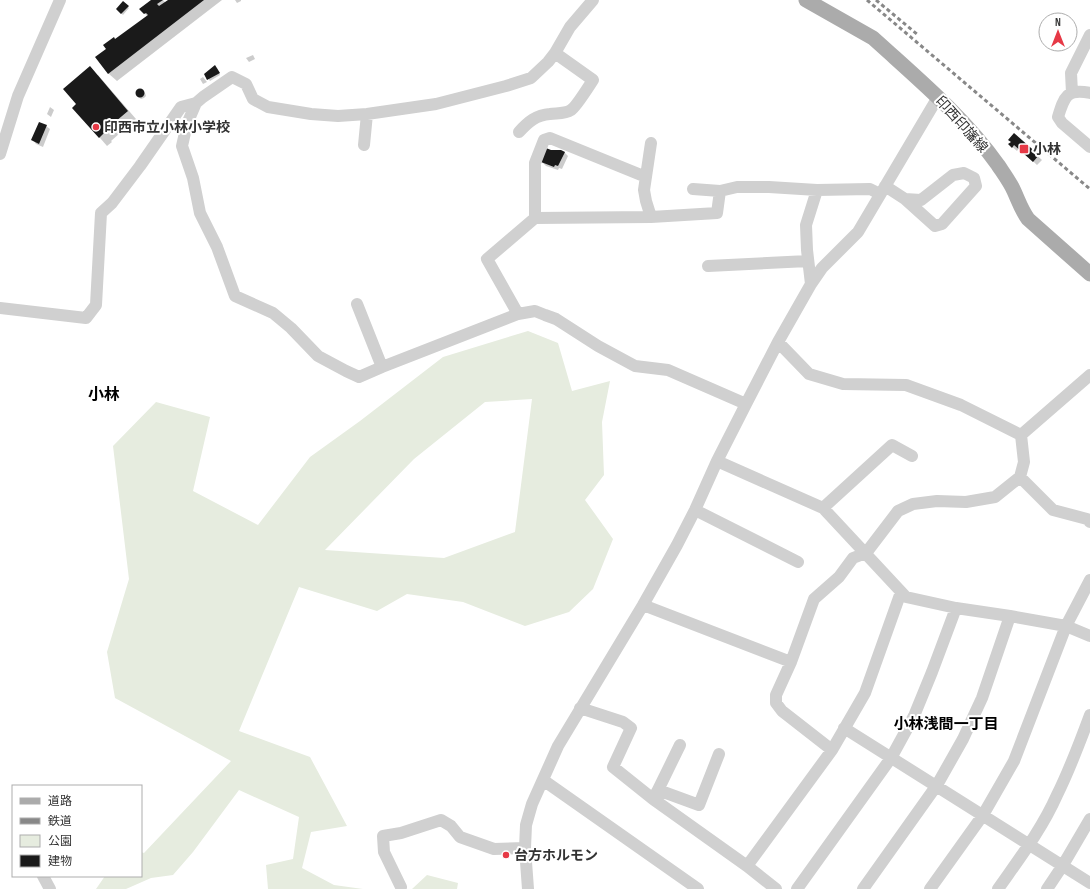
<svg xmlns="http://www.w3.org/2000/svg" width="1090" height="889" viewBox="0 0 1090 889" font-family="'Sofia Sans Condensed','Noto Sans JP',sans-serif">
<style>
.green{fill:#e6ecdf;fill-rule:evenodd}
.shadow{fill:#0003}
.building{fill:#1a1a1a}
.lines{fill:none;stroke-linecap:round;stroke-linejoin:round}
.minor{stroke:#d0d0d0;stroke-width:12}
.major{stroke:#ababab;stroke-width:15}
.rail{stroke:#888;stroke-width:3;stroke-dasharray:4 3;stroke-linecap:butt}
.poi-dot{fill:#e63946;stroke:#fff;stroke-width:1.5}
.labels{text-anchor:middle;stroke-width:4;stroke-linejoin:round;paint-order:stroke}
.street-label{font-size:14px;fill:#333;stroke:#fff}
.poi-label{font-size:14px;font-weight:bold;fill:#333;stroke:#fff;text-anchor:start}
.neighbourhood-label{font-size:15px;font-weight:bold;fill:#000;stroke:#fff}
.quarter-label{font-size:16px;font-weight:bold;fill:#000;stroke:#fff}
</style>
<rect width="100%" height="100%" fill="#fff"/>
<path class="green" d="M528,331L558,343L572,391L610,381L602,422L604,475L585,500L613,539L593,589L569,612L525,626L463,602L407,594L377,611L299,587L239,731L310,757L347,826L311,832L302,868L334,885L363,889H268L266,865L293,859L299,817L239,790L193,852L173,875L151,878L126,889H96L105,876H141V852L144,853L231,761L115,698L107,652L129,579L113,446L156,402L210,417L193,491L258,525L310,457L360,421L443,357ZM532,399L515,532L444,558L325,550L414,459L485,402Z
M427,875L458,883L457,889H412Z"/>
<path class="shadow" d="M152,0H163L166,3L169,0H222L117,81L109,74L96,57L147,16L141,9Z
M235,0H241V1L237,3Z
M123,3L129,8L123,15L117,9Z
M253,55L255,59L249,62L246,58Z
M217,68L220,75L210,81L205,74Z
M98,75L136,119L111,141L112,142L107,146L74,108Z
M203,77L207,82L203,84L200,79Z
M140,89L145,93L146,96L144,98L141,99L136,95V92L137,90Z
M50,107L54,110L51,117L47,114Z
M46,126L50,129L43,147L36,144L33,140Z
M1014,135L1042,160L1037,165L1019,148L1017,151L1009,144L1012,142Z
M564,152L568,156L562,169L559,168L558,170L546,166L542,162Z"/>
<path class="building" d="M151,0H163L157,4L159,6L168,0H204L108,74L95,57L106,49L103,45L114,37L115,39L148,15L146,13L144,14L139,9Z
M123,1L129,6L121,14L116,9Z
M215,65L220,73L207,80L204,74Z
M90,66L128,111L103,132L104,133L99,138L72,108L76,104L63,89Z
M135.5 93a4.5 4.5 0 1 1 9 0a4.5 4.5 0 1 1-9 0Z
M39,122L47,125L39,144L31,140Z
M1014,133L1039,155L1033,162L1014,145L1012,148L1008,144L1011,142L1008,140Z
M546,148L551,150H561L565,152L558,166L555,165L554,167L541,162Z"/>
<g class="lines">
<path class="minor" d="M593,0L570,27L555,53L548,62L531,78L506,86L436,104L367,114L338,116L311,114L268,107L253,99L246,84L232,77L203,97L196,103L187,124L182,146L193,178L200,213L217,247L235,296L273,313L291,328L318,356L346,371L359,377L382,367L518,314L535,311L545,315L556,319L598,346L635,366L668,370L746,404
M1072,93L1071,73L1090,35
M1090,93C1067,88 1064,97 1058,117L1062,123L1090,147
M519,132C528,122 536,115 550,114C557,113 565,114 571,110C576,107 589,86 593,80L555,53
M651,143L644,190L646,201L651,217
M364,145L367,114
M0,154L18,96L60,0
M885,186L905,199L935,226L942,224L976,186L974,178L964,173L953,175L921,200L905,199
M693,189L720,191L737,187H769L817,190L870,189L880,194
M535,218L651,217L717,213L720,191
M708,266L808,261
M811,284L807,250L806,225L817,190
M357,304L382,367
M0,308L86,318L96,305L101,213L112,203L140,166L181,107L196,103
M518,314L487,259L535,218V163L544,140L550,138L646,177
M778,342L809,374L843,384L906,385L961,405L1021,435
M717,461L823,508L906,597L956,608L1010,616L1066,626L1090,636
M1020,477L1053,510L1087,519L1090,522
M823,508L892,445L912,456
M695,510L798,562
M643,605L791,662
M580,708L623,722L631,728L613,767L653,799L747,866L776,889
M844,728L1090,883
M832,750L782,711L776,703V695L791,662L814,599L839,577L853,558L866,553L898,511L913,504L937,501L966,502L995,497L1020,477L1024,462L1021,435L1090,375
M543,780L698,889
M658,790L680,745
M653,799L658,790L699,805L719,754
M747,866L832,750L865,693L901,592
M43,876L50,889
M401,887L384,852L383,836L401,833L441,820L451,826L460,837L494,849L525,848
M528,889L525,848L526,825L532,804L558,746L643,605L677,545L695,510L717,461L746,404L778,342L811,284L822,268L858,232L938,97
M797,889L891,758L914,716L932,672L956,608
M863,889L937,785L963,739L982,698L1010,616
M930,889L983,815L1014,761L1066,626L1090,580
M998,889C1019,859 1042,829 1057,795C1070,769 1080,742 1090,715
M1047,889L1063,865L1090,819"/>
<path class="major" d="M806,0L873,38L883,47C924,84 966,120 998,165C1004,174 1010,182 1014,191C1019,202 1021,209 1028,219L1090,274"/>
<path class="rail" d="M867,0L1090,189
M876,0L918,35"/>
</g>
<g class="poi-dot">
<circle cx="96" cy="127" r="4"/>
<rect x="1019" y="144" width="10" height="10" rx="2"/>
<circle cx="506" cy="855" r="4"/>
</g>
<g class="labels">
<g class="street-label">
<text transform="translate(962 124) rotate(48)" y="5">印西印旛線</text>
</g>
<g class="poi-label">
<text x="104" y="132">印西市立小林小学校</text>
<text x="1033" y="154">小林</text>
<text x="514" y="860">台方ホルモン</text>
</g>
<g class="neighbourhood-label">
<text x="946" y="729">小林浅間一丁目</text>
</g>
<g class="quarter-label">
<text x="104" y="400">小林</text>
</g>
</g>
<rect x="12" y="785" width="130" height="92" fill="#ffffff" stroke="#adadad"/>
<rect x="20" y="798" width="20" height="6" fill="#ababab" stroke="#adadad"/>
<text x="48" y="805" font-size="12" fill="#333333">道路</text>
<rect x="20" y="818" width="20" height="6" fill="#888888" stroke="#adadad"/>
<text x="48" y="825" font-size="12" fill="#333333">鉄道</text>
<rect x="20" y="835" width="20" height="12" fill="#e6ecdf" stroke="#adadad"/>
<text x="48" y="845" font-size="12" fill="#333333">公園</text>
<rect x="20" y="855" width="20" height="12" fill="#1a1a1a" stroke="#adadad"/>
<text x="48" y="865" font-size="12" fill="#333333">建物</text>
<g transform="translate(1058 32)"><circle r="19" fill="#ffffff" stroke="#adadad"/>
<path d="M0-3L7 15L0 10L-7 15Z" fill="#e63946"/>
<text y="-6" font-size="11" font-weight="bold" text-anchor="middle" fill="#333333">N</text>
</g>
</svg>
